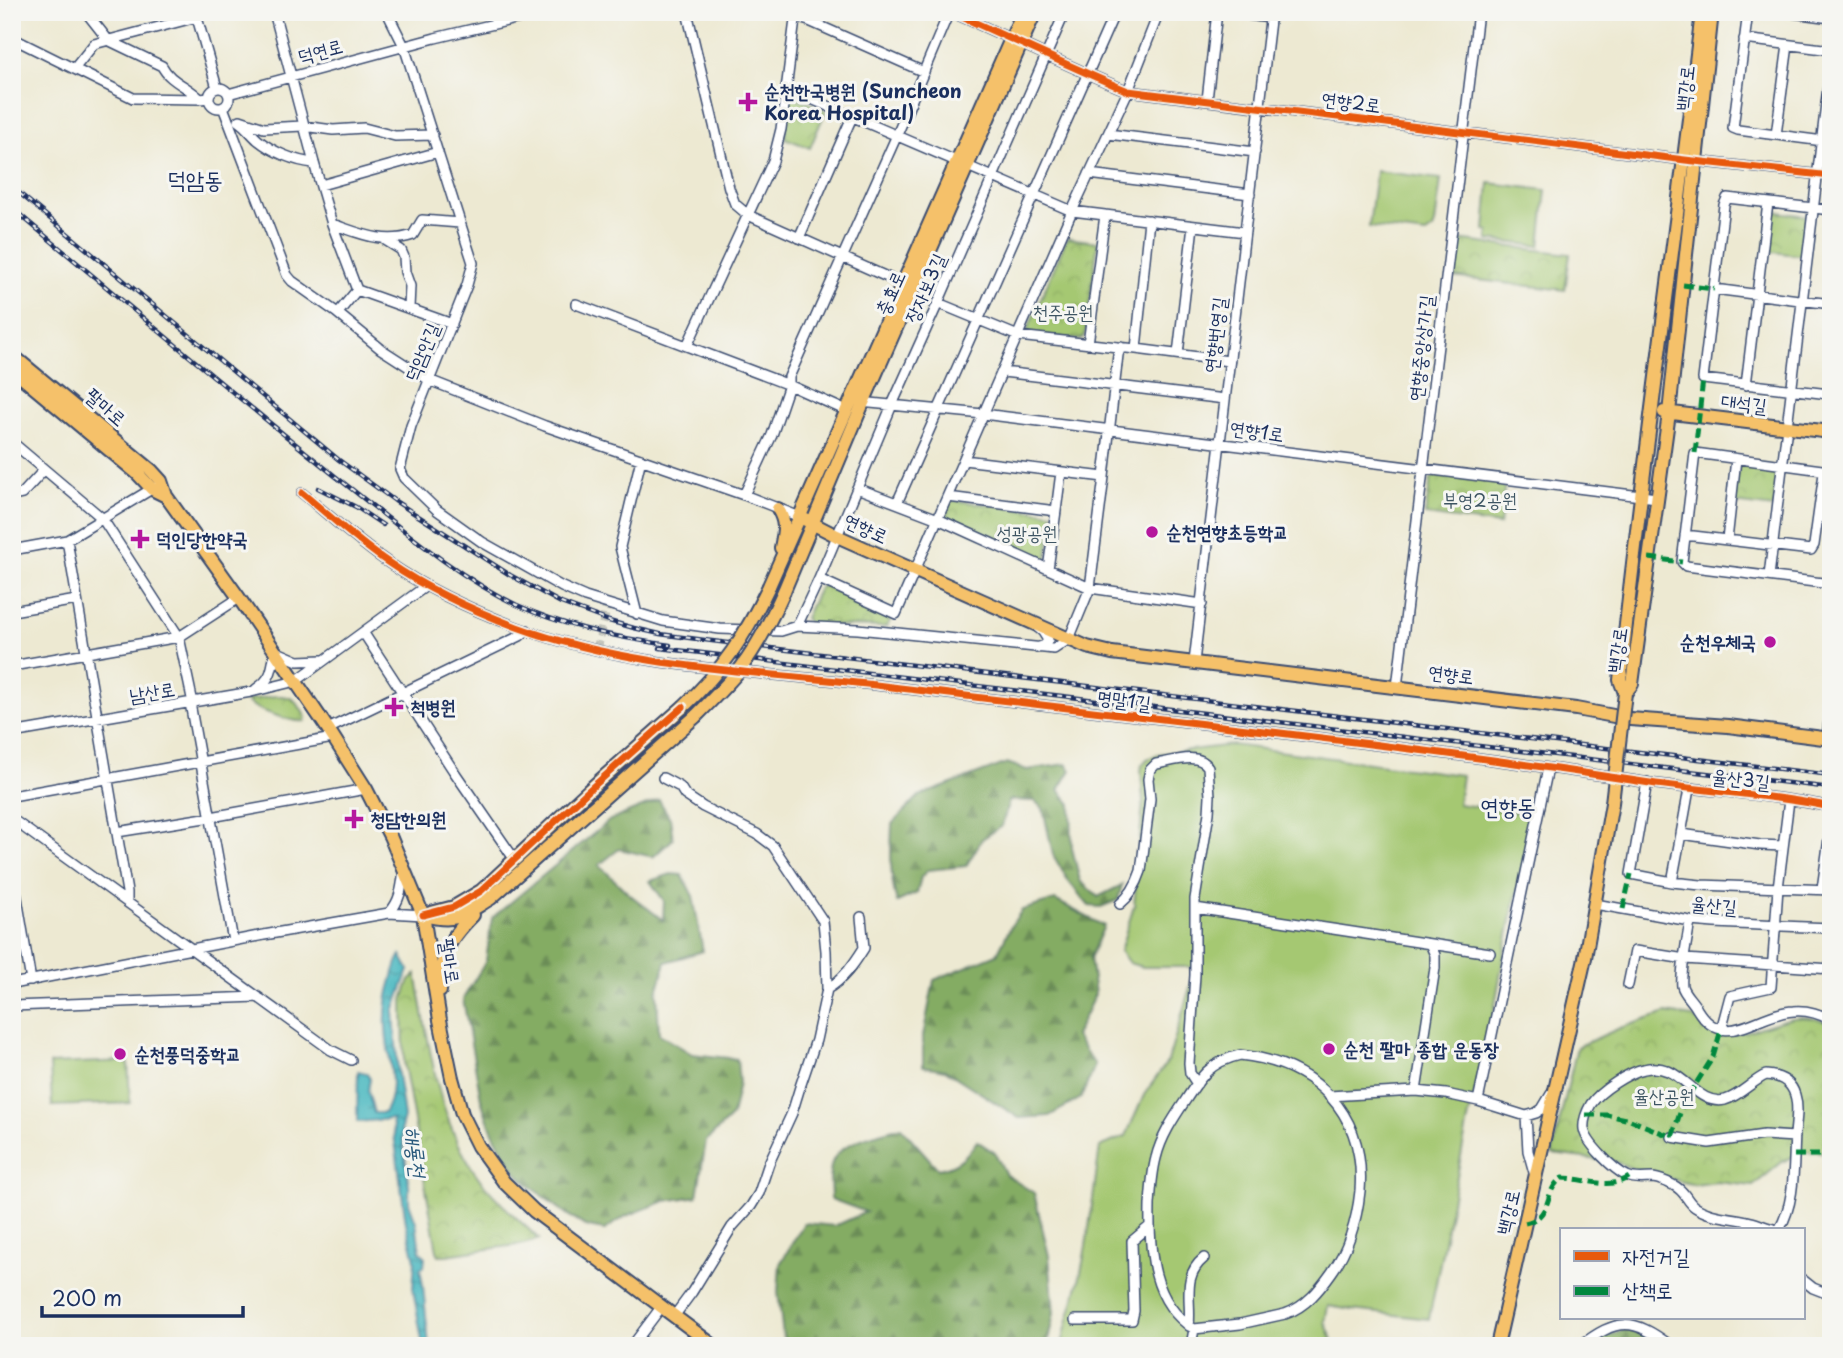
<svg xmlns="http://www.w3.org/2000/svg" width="1843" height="1358" viewBox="0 0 1843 1358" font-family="'Playpen Sans','Poor Story',sans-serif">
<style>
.forest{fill:url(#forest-firs);stroke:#506e61;stroke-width:2}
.park{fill:url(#park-crowns);stroke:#607c68;stroke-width:2}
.pitch{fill:#a5c872;stroke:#607c68;stroke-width:2}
.water{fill:url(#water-ripples);stroke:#32748f;stroke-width:2}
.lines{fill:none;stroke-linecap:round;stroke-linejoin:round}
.minor-tunnel{stroke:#c3c4bb;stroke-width:9;stroke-dasharray:9 4.5;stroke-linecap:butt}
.minor-casing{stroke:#3a4b6f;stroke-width:12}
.major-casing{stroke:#3a4b6f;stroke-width:16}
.minor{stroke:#fff;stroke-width:9}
.major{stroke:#f5c16b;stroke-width:12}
.rail-casing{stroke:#1b2f5e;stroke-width:4.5}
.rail{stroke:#f6f6f2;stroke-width:2;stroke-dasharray:5;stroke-linecap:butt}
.major-bridge-casing{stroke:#3a4b6f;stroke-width:16;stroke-linecap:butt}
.major-bridge{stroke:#f5c16b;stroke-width:12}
.quiet{stroke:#00873e;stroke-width:5;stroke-dasharray:10 5;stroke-linecap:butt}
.cycleway-casing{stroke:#f6f6f2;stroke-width:11}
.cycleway{stroke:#e8590c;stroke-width:7}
.poi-dot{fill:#b5179e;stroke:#f6f6f2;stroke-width:2.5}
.labels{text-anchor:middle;stroke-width:6;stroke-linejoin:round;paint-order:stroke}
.street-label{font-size:19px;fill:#1b2f5e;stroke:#f6f6f2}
.poi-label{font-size:19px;font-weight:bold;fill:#1b2f5e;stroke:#f6f6f2;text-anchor:start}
.park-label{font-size:19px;fill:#3e5563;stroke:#f6f6f2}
.water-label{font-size:21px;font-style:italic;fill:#29587b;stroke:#f6f6f2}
.quarter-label{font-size:23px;fill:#1b2f5e;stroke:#f6f6f2}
</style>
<defs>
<pattern id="forest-firs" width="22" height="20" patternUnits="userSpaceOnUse" patternTransform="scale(1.75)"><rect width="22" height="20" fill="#84ac64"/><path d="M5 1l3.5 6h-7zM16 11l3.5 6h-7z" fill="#6b8c56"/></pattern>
<pattern id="park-crowns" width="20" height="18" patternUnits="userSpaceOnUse" patternTransform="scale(1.75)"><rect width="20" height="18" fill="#a5c872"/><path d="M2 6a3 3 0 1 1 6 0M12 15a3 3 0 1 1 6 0" fill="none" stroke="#8dac65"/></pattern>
<pattern id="water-ripples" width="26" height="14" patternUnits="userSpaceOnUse" patternTransform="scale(1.75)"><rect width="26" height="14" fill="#49b8c0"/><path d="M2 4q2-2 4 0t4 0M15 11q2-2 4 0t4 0" fill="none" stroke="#3c969f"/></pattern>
</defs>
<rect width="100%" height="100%" fill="#f6f6f2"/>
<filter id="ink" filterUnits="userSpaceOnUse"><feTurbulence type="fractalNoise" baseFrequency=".0143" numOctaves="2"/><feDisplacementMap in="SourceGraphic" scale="14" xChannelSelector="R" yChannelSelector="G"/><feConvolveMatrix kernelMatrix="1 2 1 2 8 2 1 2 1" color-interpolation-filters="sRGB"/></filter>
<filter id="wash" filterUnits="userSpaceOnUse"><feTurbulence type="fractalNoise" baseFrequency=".00686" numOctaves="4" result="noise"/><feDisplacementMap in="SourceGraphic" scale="28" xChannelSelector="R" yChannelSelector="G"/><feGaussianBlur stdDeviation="1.57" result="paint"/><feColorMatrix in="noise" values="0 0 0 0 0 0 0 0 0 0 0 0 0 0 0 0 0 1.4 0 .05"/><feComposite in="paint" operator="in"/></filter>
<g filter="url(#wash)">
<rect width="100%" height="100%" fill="#ede9d2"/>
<path class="forest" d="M1007,763L1027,770L1066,764L1071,770L1059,790L1071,804L1072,848L1080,881L1098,897L1122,885L1118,900L1101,907L1089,906L1069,882L1053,855L1043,808L1034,801L1009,800L1002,826L982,839L966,866L928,870L921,877L917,893L897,902C889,876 891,851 892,824L919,796Z
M659,800L670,818L673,839L653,857L619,849L599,865L629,894L663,920L664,901L650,881L671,874L682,875L693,896L703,951L666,962L657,992L659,1034L692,1054L737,1059L739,1083L732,1116L706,1141L697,1196L665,1201L626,1216L605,1230C599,1229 590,1228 584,1225C573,1220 523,1182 516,1172C501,1151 488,1124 481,1099L463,999L486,961L492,918L610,820Z
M1055,900L1104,926L1090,958L1095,994L1075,1036L1095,1065L1081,1098L1049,1116L1019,1118L945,1070L923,1066V1036L934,980L997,954L1011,926L1022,910Z
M901,1127L938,1169C957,1166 966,1157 977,1141L995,1153L1006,1175L1034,1193L1049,1256L1054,1313L1047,1346H789L783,1336L778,1292L780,1264L804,1223L835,1226L866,1212L831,1199C831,1189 829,1176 831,1166C836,1141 881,1133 901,1127Z
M1624,1330C1639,1331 1649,1337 1661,1346H1590L1604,1337Z"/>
<path class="park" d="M790,95L826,110L810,148L785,138Z
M1770,211L1808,216L1803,256L1765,251Z
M1067,238L1098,242L1085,336L1080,340L1026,333Z
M1457,240L1570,254L1565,290L1453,277Z
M1739,462L1775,467L1778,472L1774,508L1733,503Z
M1435,475L1505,482L1500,525L1425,515L1431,479Z
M951,500L1053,513L1046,566L943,519Z
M825,585L891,614L890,621L887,626L882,627L810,625L805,618L819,588Z
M277,696C295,695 297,703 306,717L305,721C292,723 257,710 247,702L248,700Z
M416,974C430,1045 436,1123 482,1182C499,1203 520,1221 539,1239L524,1244L446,1255H439L437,1251L404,1064L403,1000L409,982Z
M1666,1013C1674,1015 1685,1014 1693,1018C1697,1020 1701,1025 1705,1028C1712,1031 1724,1035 1731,1034C1766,1032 1795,1004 1831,1025V1152H1801L1782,1162L1753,1186L1717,1182L1695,1185L1639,1171L1616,1162L1552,1154L1577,1047L1620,1028Z"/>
<path class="pitch" d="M1376,171L1441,179L1435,224L1433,229L1426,234L1369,227Z
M1489,183L1546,190L1540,246L1488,240L1489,231L1485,230Z
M1232,745L1462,775L1458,804L1533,815L1505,949L1489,1038L1469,1115L1429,1319L1352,1310L1328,1306L1325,1322L1335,1346H1062C1066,1321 1076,1297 1081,1272C1090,1231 1094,1188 1100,1147L1126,1136L1144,1095L1168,1061L1192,981L1191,967H1142L1129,963L1120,951L1134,906L1143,801L1141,771L1142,765L1147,759L1158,754Z
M128,1061L130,1103L52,1106L50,1064Z"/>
<path class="water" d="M401,955L409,970L394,1011L398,1074L404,1117L401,1128L409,1185V1203L416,1222L420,1252L425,1256L424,1266L420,1268L423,1286L429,1346H423L413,1289L415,1260L406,1223L392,1119L357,1122L358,1071L367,1073L370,1079L368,1091L374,1113H384C400,1088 387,1056 386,1028C385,1011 387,996 392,980C394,971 396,962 401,955Z"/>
</g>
<g filter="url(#ink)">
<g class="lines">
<path class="minor-tunnel" d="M597,650L607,605"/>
<defs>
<path id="minor" d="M86,12L108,40L162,66C170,82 188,86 200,99L209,98
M274,12L314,163L332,224L357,290L338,313
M387,12L404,46L473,263L467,285L411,426L400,469L404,478L437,510L482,542L562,587L585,597L663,621L720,629L781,631L797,626L858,629L1054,649L1069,639L1090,588L1104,477L1118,355L1121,347
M687,12L729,188L735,204L748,215L905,285
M951,12C1010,38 1068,66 1128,91L1685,160L1831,176
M1226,12L1270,18
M1748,12L1733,128L1738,130L1831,142
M1785,12L1831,18
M196,14L217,88
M795,17L809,21L924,72
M12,38L133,98L200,99
M1744,39L1831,50
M74,69L94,44L197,17
M209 98a10 10 0 1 1 20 0a10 10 0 1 1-20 0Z
M786,88L1072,211L1245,232
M228,94L435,38L545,12
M1207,100L1217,12
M223,107L287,275L292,281L336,312L381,349L429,380L545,426L744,495L800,517
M240,120L264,128L303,126L333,130L364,128L395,136L433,135
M238,121C245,125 251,134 258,140C273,152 294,161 314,163
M1108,134L1255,152
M1776,135L1788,45
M1089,174L1250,194
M321,185L438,152
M1831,210L1727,198L1724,205L1703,379L1829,394L1831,382
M332,224C359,233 384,245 413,235L422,220L460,223
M799,238L852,117
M385,240L401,250L404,257L405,272L410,286L409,308
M1714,289L1831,304
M357,290L452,324
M938,303L1018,336L1136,349L1229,361
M576,304L789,385L772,435L744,495
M1088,344L1105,215
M687,346L773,161L781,129L796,12
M1136,349L1149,220
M1178,354L1193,226
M1003,372L1225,399
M1746,385L1768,203
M860,402L983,414L1657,498
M847,411L789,385V377L897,135L949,12
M12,442L102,518L179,637L193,703
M964,460L1104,477
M857,488L938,519L1090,588L1202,604
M302,493C331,517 358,542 389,563C428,590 472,610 517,627C634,670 761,671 884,686C1140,718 1396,743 1650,783C1710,792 1771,794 1831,807
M12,496L22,494L44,470
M948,497L1056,511L1048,569
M897,503L1115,12
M1056,511L1061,472
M1685,535L1811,550L1814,545L1824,473L1822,470L1695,453L1682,562L1686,566L1831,584
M67,540L127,892V900
M1727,540L1736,459
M12,550L67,540L155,487
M1769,576L1831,62
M819,579L896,614L1072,211L1128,91L1159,12
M12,611L77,600
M637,614L620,547L641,459
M797,626L819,579L892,405L938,303L1065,12
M1037,627L1043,632L1048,640L1045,645L1037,648
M363,632L453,770L515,860
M1194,662L1271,12
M12,666L179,637L239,598
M1397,687L1478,12
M256,689C272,679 272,669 275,651L298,661L322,660
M190,703L233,941
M328,729L520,636L527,630
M12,733L251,692L296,681L426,586
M1827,738L1831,705
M1548,768L1478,1101L1526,1116L1536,1113L1542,1109L1551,1094
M663,778L680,787L685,795L703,807L757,834L773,846L823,921L826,951L827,989
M1647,782L1631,874L1672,882L1701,885L1831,890
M1689,789L1681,834L1760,845L1783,846
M12,796L333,738
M12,819L331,1050L351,1060
M117,832L211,817L366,789
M12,868L31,981
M1672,882L1681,834
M1822,889L1831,824
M1120,904C1130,896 1137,883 1141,871L1150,799L1148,779L1150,770L1156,764C1171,762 1199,751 1208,767L1210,796L1209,813L1195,899V975L1189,1063L1190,1073L1197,1084
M1595,904L1690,921L1714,923L1831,928
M1195,908L1490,953
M389,913C401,901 402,885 404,869
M1690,921C1688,936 1680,973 1682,986C1684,994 1693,1001 1697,1009C1724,1054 1758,1012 1794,1011C1807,1010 1820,1014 1831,1020
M12,984L264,935L389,913L423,915
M1628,985L1635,951L1685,959L1831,969
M12,1006L258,997
M1721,1030L1730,996L1771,987L1778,888L1789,800
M1240,1055C1315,1063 1366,1113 1360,1191C1357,1220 1349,1248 1332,1272C1320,1289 1306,1307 1285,1314L1240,1324L1194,1329C1152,1303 1149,1251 1150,1205C1151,1190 1152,1173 1156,1158C1161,1137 1173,1119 1185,1101C1201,1076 1210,1062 1240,1055Z
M1416,1091L1446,1094L1478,1101
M1329,1096L1416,1091L1435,968V955L1430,944
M1526,1116L1528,1151L1535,1176
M1672,1137L1709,1143L1764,1135L1795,1137
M1778,1230C1767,1228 1757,1223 1747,1221C1730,1217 1710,1217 1695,1207C1686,1201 1686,1191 1673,1185C1667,1182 1660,1179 1653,1178C1644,1178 1635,1180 1627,1176C1614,1170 1586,1143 1584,1129C1583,1121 1587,1111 1591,1104C1600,1091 1629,1072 1644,1069C1682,1060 1694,1107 1725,1100C1740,1096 1752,1081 1766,1075C1780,1076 1791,1081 1795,1095C1799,1107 1796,1122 1795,1134C1793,1167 1796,1200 1779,1230
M1803,1280L1813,1288L1831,1295
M675,1315L692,1292L732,1227L751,1206L759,1193L769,1163L792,1113L800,1087L816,1040L827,989C843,980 854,964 864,948L861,917
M1075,1320H1132L1134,1311L1132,1241L1150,1226
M1189,1326C1192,1300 1181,1277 1204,1258
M632,1346L662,1306
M1191,1346L1194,1329
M1580,1346C1617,1318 1633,1317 1671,1346"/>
<path id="major" d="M1702,12C1676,235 1643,457 1620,680L1625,693L1632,684L1669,413L1712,12
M12,355L151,470L161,481L166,496L239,598L328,729L366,789L390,836L423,915L440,1020L452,1078L462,1114L478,1146L504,1182L534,1211L714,1346
M12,369L137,473L152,489L166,496
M1664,412L1831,432
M778,509C787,524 784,532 781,548
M800,517L837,536L1069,639L1087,647L1112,653L1576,709L1630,719L1728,726L1831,739
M769,586L1023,12
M784,591L863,403L1035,12
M427,914L454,907L481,891L588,791L683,707
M423,915C458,924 463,915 491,898L695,717
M440,991C441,954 447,941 473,915
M1497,1346L1585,958L1612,803"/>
</defs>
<use href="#minor" class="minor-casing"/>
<use href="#major" class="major-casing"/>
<use href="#minor" class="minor"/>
<use href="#major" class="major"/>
<defs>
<path id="rail" d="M12,187L339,460L395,501L510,575L561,603L609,621L634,628L660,634L712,641L1831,775
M12,208C119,298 226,388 335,476C392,520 451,574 517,605C565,627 617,638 670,645
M318,488L356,507L383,525
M660,648L1831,788"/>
</defs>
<use href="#rail" class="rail-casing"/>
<use href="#rail" class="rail"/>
<defs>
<path id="major-bridge" d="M683,707C724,669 745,636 769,586
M695,717C709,703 724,688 737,673C757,648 771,620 784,591
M1612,803L1625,693"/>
</defs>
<use href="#major-bridge" class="major-bridge-casing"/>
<use href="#major-bridge" class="major-bridge"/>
<path class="quiet" d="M1683,285L1714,289
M1695,453L1703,379
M1649,558L1682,562
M1623,909L1631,874
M1586,1115H1607L1630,1120L1672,1137L1683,1104L1713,1057L1721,1030
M1794,1155H1831
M1525,1223C1554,1217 1543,1190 1562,1178C1585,1178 1608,1191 1629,1177"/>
<defs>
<path id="cycleway" d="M951,12C1010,38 1068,66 1128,91L1685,160L1831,176
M302,493C331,517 358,542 389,563C428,590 472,610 517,627C634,670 761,671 884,686C1140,718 1396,743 1650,783C1710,792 1771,794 1831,807
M423,915L454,907L481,891L588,791L683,707"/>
</defs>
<use href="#cycleway" class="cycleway-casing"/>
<use href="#cycleway" class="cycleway"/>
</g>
</g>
<g class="poi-dot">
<path d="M744.5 91.5h7v7h7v7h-7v7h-7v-7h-7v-7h7z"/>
<circle cx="1152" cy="532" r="7"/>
<path d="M136.5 528.5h7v7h7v7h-7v7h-7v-7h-7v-7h7z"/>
<circle cx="1770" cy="642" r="7"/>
<path d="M390.5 696.5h7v7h7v7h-7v7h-7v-7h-7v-7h7z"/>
<path d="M350.5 808.5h7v7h7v7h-7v7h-7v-7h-7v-7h7z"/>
<circle cx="1329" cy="1049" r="7"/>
<circle cx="120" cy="1054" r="7"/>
</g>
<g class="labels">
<g class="street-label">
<text transform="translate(320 51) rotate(-15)" y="7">덕연로</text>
<text transform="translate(1685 88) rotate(-84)" y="7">백강로</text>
<text transform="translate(1351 102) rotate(7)" y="7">연향2로</text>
<text transform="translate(925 288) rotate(-66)" y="7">장자보3길</text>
<text transform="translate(890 293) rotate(-66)" y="7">충효로</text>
<text transform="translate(1215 335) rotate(-83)" y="7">연향번영길</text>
<text transform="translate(1421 348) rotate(-84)" y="7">연향중앙상가길</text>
<text transform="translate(422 352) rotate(-68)" y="7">덕암안길</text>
<text transform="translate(1744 403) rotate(7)" y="7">대석길</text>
<text transform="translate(106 407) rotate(41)" y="7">팔마로</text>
<text transform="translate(1257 431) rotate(8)" y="7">연향1로</text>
<text transform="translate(866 528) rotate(25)" y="7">연향로</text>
<text transform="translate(1617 650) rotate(-82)" y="7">백강로</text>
<text transform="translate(1451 674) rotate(7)" y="7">연향로</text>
<text transform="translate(152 692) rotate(-9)" y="7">남산로</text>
<text transform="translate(1124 700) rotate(7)" y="7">명말1길</text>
<text transform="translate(1741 779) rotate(6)" y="7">율산3길</text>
<text transform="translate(1714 905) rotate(5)" y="7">율산길</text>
<text transform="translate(450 961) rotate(81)" y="7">팔마로</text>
<text transform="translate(1508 1212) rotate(-77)" y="7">백강로</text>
</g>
<g class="poi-label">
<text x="764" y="98">순천한국병원 (Suncheon<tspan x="764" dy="22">Korea Hospital)</tspan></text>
<text x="1166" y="539">순천연향초등학교</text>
<text x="156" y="546">덕인당한약국</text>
<text x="1756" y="649" text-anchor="end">순천우체국</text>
<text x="410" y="714">척병원</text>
<text x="370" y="826">청담한의원</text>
<text x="1343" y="1056">순천 팔마 종합 운동장</text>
<text x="134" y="1061">순천풍덕중학교</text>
</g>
<g class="park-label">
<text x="1063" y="319">천주공원</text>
<text x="1480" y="507">부영2공원</text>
<text x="1027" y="540">성광공원</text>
<text x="1664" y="1103">율산공원</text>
</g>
<g class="water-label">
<text transform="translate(415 1152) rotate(83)" y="7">해룡천</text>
</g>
<g class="quarter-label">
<text x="195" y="188">덕암동</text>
<text x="1508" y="815">연향동</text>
</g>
</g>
<rect width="1843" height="1358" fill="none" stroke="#f6f6f2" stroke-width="42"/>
<rect x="1560" y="1228" width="245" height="91" fill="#f6f6f2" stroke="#9ea6b7" stroke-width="2"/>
<rect x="1574" y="1251" width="35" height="10" fill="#e8590c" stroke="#9ea6b7" stroke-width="2"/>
<text x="1622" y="1264" font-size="21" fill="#1b2f5e">자전거길</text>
<rect x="1574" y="1286" width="35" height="10" fill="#00873e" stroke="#9ea6b7" stroke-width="2"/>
<text x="1622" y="1298" font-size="21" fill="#1b2f5e">산책로</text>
<path d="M42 1306v10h201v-10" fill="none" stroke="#1b2f5e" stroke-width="3.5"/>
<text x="52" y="1306" font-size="21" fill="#1b2f5e" stroke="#f6f6f2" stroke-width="5" paint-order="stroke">200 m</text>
</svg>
